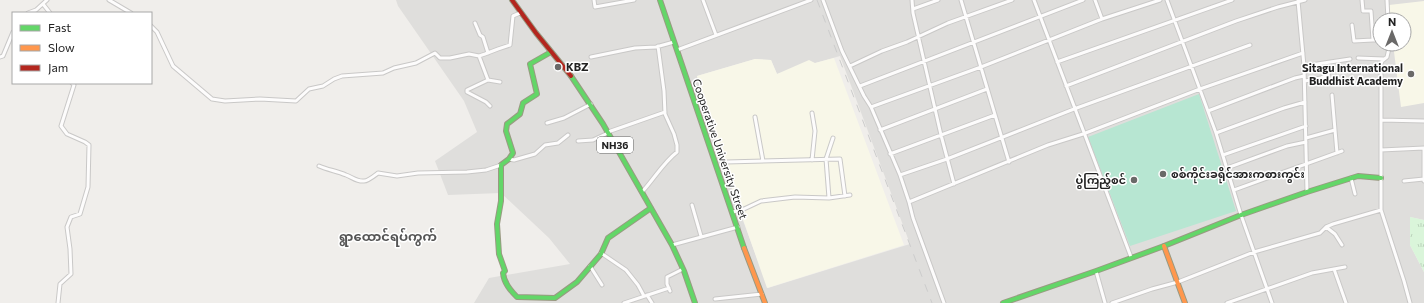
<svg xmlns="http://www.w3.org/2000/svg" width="1424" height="303" viewBox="0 0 1424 303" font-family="Commissioner,'Noto Sans Myanmar',sans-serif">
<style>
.residential{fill:#dfdedc;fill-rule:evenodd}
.education{fill:#f8f7e8}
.park{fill:url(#park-tufts)}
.pitch{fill:#b7e6d2}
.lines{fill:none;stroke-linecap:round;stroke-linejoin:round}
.street-casing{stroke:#c9c8c7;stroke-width:5}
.fast-casing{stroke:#999a82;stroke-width:6}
.slow-casing{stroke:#999a82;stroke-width:6}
.jam-casing{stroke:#999a82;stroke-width:6}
.street{stroke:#fdfcfc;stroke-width:3}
.fast{stroke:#63d668;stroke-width:4}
.slow{stroke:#ff974d;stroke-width:4}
.jam{stroke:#b3261e;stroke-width:4}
.rail{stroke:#ccc;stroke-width:1;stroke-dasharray:8 8;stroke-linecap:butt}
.poi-dot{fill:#6a6968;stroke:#fff;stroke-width:1.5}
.labels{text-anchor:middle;stroke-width:3;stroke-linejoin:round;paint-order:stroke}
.shield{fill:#fff;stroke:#646464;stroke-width:1}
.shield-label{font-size:10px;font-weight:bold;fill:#222}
.poi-label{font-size:11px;font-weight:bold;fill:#222;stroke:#fff;text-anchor:start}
.street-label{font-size:11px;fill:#222;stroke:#fff}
.quarter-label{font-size:13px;font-weight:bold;fill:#555;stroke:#fff}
</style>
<defs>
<pattern id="park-tufts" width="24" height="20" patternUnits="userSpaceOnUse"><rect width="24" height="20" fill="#daf5da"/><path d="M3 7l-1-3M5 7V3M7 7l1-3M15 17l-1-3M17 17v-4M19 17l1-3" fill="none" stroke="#bbd2bb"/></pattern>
</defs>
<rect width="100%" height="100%" fill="#f0eeeb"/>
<path class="residential" d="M396,0H1424V220L1410,217V245L1424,272V303H474L489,278L570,264L549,238L501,193L448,195L435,161L477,132L464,101L398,6ZM1380,20H1404V44H1380ZM840,56L910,244L768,288L738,207L707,116L697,76L755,59L771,60L777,74Z"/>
<path class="education" d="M1424,1V103L1401,107L1393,44H1404V20H1390L1389,5Z
M834,58L904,245L767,288L707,116L697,76L755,59L771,60L777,74L809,60L815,63Z"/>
<path class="park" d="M1410,217L1424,220V272L1410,245Z"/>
<path class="pitch" d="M1199,94L1236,211L1130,246L1088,137Z"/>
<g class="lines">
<defs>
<path id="street" d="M109,0L131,13
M594,0L595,7L634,0
M703,0L716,35
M823,0L842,51L864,96L871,107L900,175L909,202L913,218L944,303
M912,0L913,13L941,135L954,184
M961,0L1009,162
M1034,0L1131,257
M1095,0L1102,19
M1167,0L1216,133L1241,215L1272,303
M1362,0L1363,11H1371L1373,40H1380
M1387,0L1388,20
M1298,1L1304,66L1307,192
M43,4L50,13
M913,9L938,0
M28,13L36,10L47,0
M475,23L480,35L483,37L488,53
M1352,25L1354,41L1373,40
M151,26L157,32L173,66L212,99L225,101L260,99L296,101L309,89L323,86L334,79L342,76L383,73L394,68L416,63L435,53L440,58H450L469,54L479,56L485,54L498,49L510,45L513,16L520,13
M1390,44L1387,57L1382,61L1381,64V210L1404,281L1410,303
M677,50L811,0
M479,56L488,80L500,82
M0,57L3,56L13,32
M591,57L635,48L656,47L674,42
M1358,58L1384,59
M1057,62L1232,0
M850,66L882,51L907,42L948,23L1012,0
M1304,66L1350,59
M488,80L467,90V92L486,102L490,106
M1305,81L1321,78L1328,75L1329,72
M860,86L1083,0
M1066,86L1236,21L1278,7L1305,0
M871,107L981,67L1102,19L1160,0
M1208,111L1295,78L1304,76
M755,117L763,161
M1381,120L1424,121
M547,123L564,118L591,104
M880,130L987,89
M1335,130L1337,153
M608,132L665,112
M1216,133L1284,108L1305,102
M1306,138L1335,130L1332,95
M578,141L593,140L608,133
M1424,149V181
M1381,150L1424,148
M890,154L995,115
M1223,155L1306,126
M509,159L514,160L535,154L545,145L558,143L568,135
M812,160L815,131L812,113
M726,162L840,159L845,196
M319,166C328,170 337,171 346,175C352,177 357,182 364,181C368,181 374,176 378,173L397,176L418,173L467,172L486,170L501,165
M1227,168L1287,146L1306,142
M900,175L947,159L1074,109L1250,45
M1351,178L1355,194
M1404,181L1424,179
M1234,190L1342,151
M642,192C654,179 663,163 677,152V145L674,134L665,114L664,91L658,46
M829,198L826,159L833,138
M909,202L1048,145L1083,134L1200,89L1303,53
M692,205L701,236
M733,212L744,209L761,201L795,197L829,198L850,195
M1326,227L1335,234L1342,245
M672,245L738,227
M601,253L626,270L638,285L644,296
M590,266L602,285
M1334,269L1345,267
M1096,271L1105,303
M670,291L667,284V277L683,269
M647,295L652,303
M715,299L762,294
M58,303L60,284L71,274L70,249L67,227L71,217L80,214L88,187L89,145L85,142L67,134L61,126L74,85L72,83
M624,303L669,288
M1112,303L1152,289L1178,282L1254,252L1320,233L1326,227L1333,224L1381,210
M1227,303L1312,273L1334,269L1346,303"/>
<path id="fast" d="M660,0L744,248
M551,52L530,64L537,94L523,103L520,114L507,124L506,131L513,153L509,159L501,165V201L497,224L499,254L505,271L503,273C504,283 510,290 517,297L555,298L577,282L601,254L608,238L651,208
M571,76L603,124L672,245L684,271L695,303
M1003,303L1096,271L1164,246L1241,215L1307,192L1358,176L1381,178"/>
<path id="slow" d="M1164,246L1185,303
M744,248L765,303"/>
<path id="jam" d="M512,0L536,33L571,76"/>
</defs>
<use href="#street" class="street-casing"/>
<use href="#fast" class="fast-casing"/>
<use href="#slow" class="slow-casing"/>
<use href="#jam" class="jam-casing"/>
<use href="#street" class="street"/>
<use href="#fast" class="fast"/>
<use href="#slow" class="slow"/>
<use href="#jam" class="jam"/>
<path class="rail" d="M817,0L932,303"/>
</g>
<g class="poi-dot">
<circle cx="558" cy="67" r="4"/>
<circle cx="1411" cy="74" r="4"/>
<circle cx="1163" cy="174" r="4"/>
<circle cx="1134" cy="180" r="4"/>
</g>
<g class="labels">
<rect class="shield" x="597" y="137" width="36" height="16" rx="3"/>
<g class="shield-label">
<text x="615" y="149">NH36</text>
</g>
<g class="poi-label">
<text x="566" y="71">KBZ</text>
<text x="1403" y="72" text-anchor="end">Sitagu International<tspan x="1403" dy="13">Buddhist Academy</tspan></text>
<text x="1171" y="178">စစ်ကိုင်းခရိုင်အားကစားကွင်း</text>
<text x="1126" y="184" text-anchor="end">ပွဲကြည့်စင်</text>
</g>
<g class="street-label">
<text transform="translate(720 149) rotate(71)" y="4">Cooperative University Street</text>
</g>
<g class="quarter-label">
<text x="388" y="241">ရွာထောင်ရပ်ကွက်</text>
</g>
</g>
<rect x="12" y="12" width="140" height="72" fill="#ffffff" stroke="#a7a7a7"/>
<rect x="20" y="25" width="20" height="6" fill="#63d668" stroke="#a7a7a7"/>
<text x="48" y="32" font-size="12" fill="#222222">Fast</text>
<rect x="20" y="45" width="20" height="6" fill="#ff974d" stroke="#a7a7a7"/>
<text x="48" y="52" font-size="12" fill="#222222">Slow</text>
<rect x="20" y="65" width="20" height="6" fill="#b3261e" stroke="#a7a7a7"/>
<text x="48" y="72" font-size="12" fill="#222222">Jam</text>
<g transform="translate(1392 32)"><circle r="19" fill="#ffffff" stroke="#a7a7a7"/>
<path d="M0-3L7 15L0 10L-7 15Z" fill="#6a6968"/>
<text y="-6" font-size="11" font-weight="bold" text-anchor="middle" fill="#222222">N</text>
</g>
</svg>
